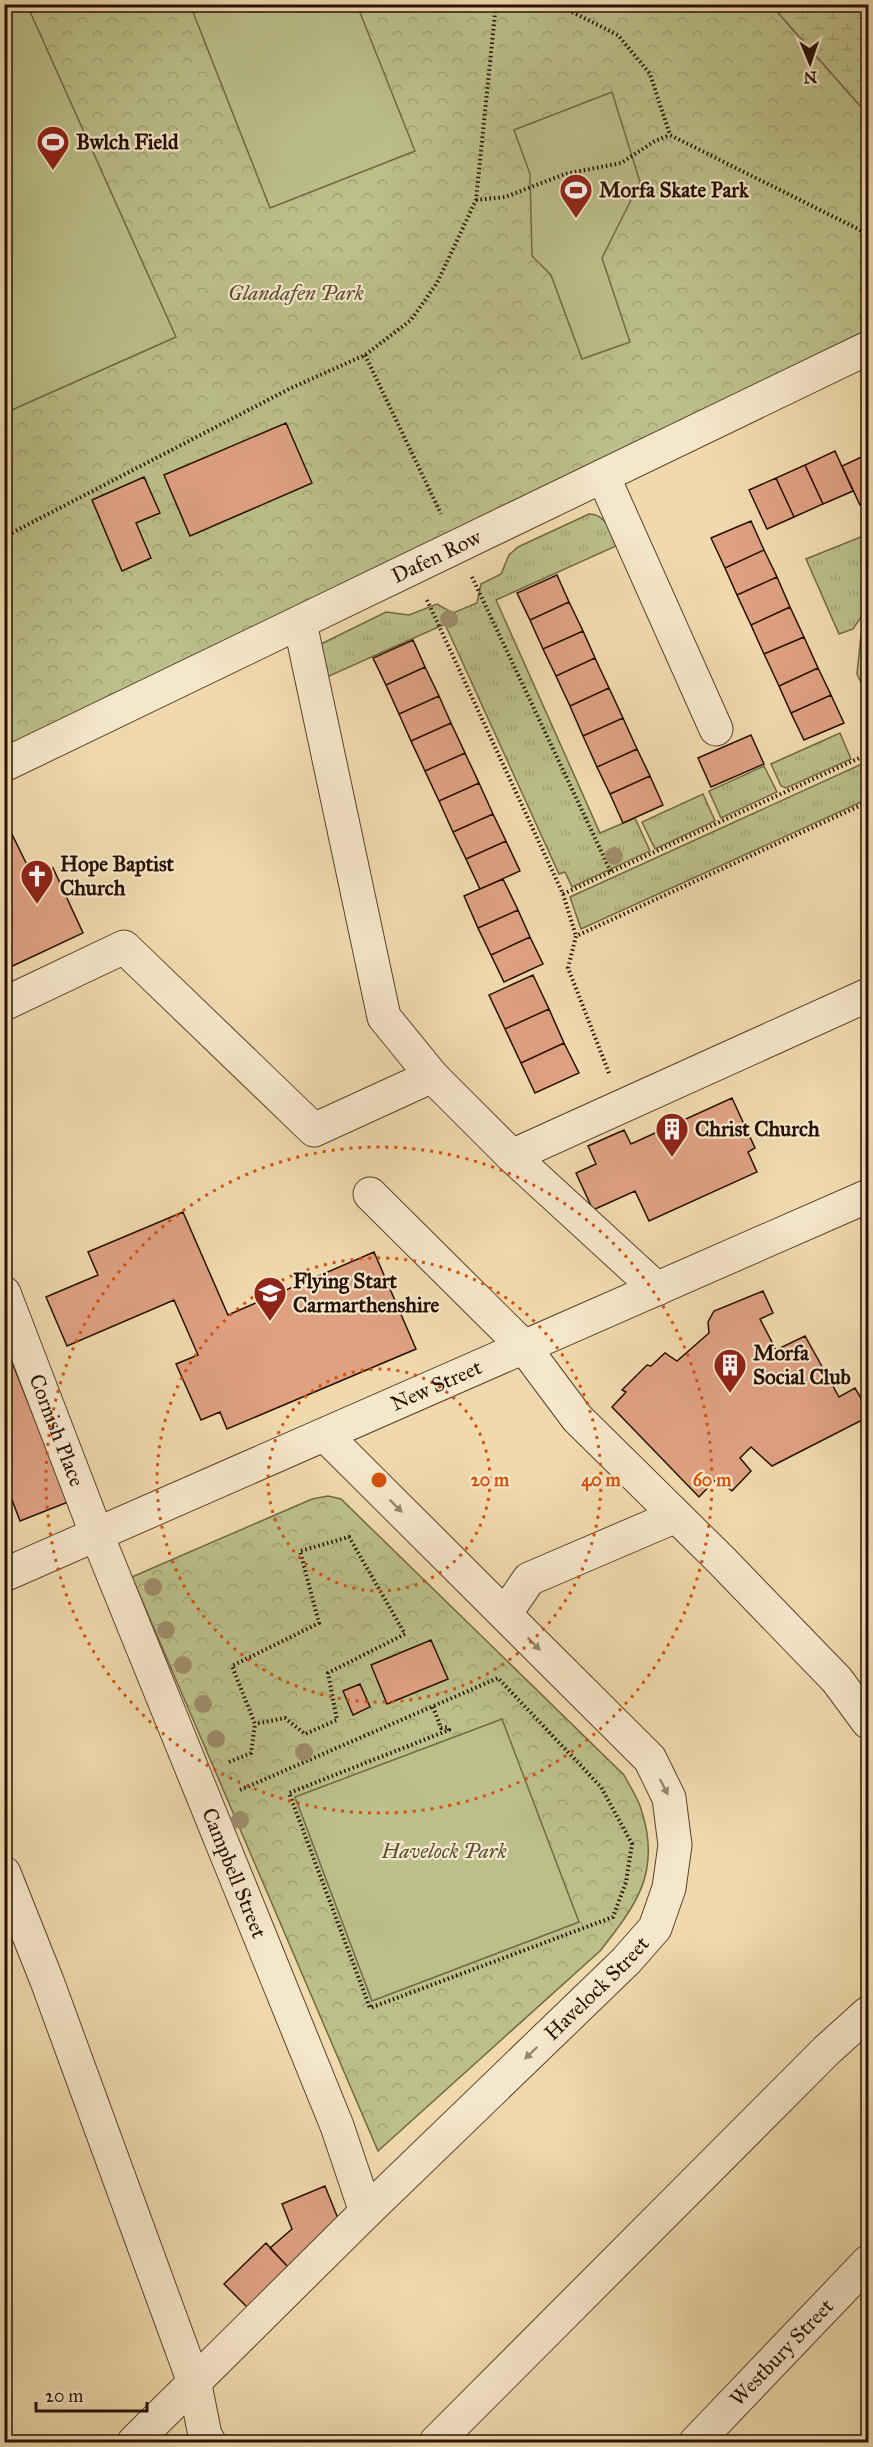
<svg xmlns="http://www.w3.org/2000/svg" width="873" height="2447" viewBox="0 0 873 2447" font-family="'IM FELL Great Primer',serif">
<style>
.grass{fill:url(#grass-tufts);stroke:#716846;stroke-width:1.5}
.wetland{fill:url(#wetland-marsh);stroke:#716846;stroke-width:1.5}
.park{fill:url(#park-crowns);stroke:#716846;stroke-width:1.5}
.pitch{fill:#bbbf89;stroke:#716846;stroke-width:1.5}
.building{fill:#dea182;stroke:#271004;stroke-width:1.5}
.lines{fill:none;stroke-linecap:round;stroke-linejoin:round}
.minor-casing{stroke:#59422e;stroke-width:35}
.path{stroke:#271004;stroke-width:4;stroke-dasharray:1.5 3;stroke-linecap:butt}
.minor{stroke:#f5e7ca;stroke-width:33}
.tree{fill:#9e8c6a}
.oneway{fill:#988671}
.ring{fill:none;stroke:#d5520b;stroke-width:3;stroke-dasharray:3 6}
.labels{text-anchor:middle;stroke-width:4.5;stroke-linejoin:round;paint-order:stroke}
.poi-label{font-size:21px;font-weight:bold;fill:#271004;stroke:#f5e7ca;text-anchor:start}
.park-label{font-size:21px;font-style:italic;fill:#5b4d33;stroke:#f5e7ca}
.street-label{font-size:21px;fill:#271004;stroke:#f5e7ca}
.centre{fill:#d5520b;stroke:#f5e7ca;stroke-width:3}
.ring-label{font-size:18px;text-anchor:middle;font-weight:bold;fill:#d5520b;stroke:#f5e7ca;stroke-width:4.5;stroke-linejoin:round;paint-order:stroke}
</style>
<defs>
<pattern id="grass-tufts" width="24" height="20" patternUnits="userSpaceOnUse" patternTransform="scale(1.5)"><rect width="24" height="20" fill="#bbbf89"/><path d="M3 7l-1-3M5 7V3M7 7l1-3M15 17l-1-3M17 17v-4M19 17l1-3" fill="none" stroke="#a1a375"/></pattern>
<pattern id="wetland-marsh" width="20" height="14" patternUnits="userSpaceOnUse" patternTransform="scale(1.5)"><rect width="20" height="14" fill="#bbbf89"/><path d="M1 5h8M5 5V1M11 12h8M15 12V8" fill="none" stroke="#a1a375"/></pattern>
<pattern id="park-crowns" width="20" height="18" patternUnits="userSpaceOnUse" patternTransform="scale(1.5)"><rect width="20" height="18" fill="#bbbf89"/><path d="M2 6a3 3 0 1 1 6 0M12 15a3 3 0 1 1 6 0" fill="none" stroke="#a1a375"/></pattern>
</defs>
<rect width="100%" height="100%" fill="#f0daad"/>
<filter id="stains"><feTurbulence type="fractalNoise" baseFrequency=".00333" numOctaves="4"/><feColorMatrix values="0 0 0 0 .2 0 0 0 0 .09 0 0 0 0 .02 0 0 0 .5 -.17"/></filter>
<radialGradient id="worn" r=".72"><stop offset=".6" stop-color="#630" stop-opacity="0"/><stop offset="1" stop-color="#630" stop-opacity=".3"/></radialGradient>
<path class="grass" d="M589,514C607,514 610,533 616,546L496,600L600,833L635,818L650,851L572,887L565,872L559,874L445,624L327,677L319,645L386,612L409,615L437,604L453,613L477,603L481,584L501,574L509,555L518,547Z
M868,534V607L853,629L839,634L806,559Z
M868,631V693L866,694L857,674L861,635Z
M840,733L851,759L786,788L781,786L771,764Z
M864,763L868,774V799L581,929L570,897Z
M764,766L777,792L721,818L709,791Z
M703,794L715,821L655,849L642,822Z"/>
<path class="wetland" d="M771,5H868V115Z"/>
<path class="park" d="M5,5H771L868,115V337L5,753Z
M328,1496L341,1499L624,1775C630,1787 639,1799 642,1812C661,1873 636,1905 600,1951L378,2151L132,1577L312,1499Z"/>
<path class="pitch" d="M4,5H27L176,337L5,413Z
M197,5H357L415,151L270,208L191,7Z
M612,92L640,182L602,258L630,342L582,359L551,275L532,256L530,174L514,130Z
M502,1719L579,1922L372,2001L295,1797Z"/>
<path class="building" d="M286,423L312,483L190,536L164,475Z
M835,451L853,491L823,504L805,465Z
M868,454V502L860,505L842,466Z
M805,465L823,504L794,517L776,478Z
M144,477L160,513L136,523L151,558L122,571L92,500Z
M776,478L794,517L767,529L749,490Z
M751,521L764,550L725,568L711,538Z
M764,550L777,577L737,595L725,568Z
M557,575L569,602L530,620L517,593Z
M777,577L790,607L751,625L737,595Z
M569,602L583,631L543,649L530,620Z
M790,607L804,637L764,654L751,625Z
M583,631L595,658L556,676L543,649Z
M804,637L818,668L779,686L764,654Z
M413,640L425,667L386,685L373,658Z
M595,658L609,688L570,706L556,676Z
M425,667L439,696L399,714L386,685Z
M818,668L831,695L791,713L779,686Z
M609,688L623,718L583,736L570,706Z
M831,695L844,723L804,740L791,713Z
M439,696L451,723L411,741L399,714Z
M623,718L637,749L597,767L583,736Z
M451,723L465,753L425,771L411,741Z
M751,735L764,764L711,787L698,758Z
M637,749L650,776L610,794L597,767Z
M465,753L479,783L439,801L425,771Z
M650,776L663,805L623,823L610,794Z
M479,783L493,814L453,832L439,801Z
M493,814L506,841L466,859L453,832Z
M4,818L33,877L53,868L83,933L4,970Z
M506,841L520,871L480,889L466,859Z
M503,879L518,910L478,928L464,896Z
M518,910L530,937L491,955L478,928Z
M530,937L543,964L504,982L491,955Z
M533,975L549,1009L505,1029L489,995Z
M549,1009L564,1043L521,1063L505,1029Z
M564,1043L579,1073L535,1093L521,1063Z
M732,1098L755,1148L748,1152L757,1172L649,1221L635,1191L593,1210L576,1173L596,1164L588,1146L624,1130L631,1144Z
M183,1212L228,1315L374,1252L416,1349L227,1429L220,1412L201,1420L176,1364L198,1355L174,1300L67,1346L46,1297L98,1275L88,1252Z
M763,1291L773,1313L760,1319L776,1350L805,1336L839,1397L855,1388L868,1410V1417L772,1466L751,1447L740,1458L751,1471L732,1491L717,1478L699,1497L612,1407L626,1392L622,1390L647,1365L651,1366L665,1353L677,1361L709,1333L708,1322L714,1311Z
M4,1342L68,1502L20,1521L4,1479Z
M431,1640L448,1679L387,1704L371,1665Z
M360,1684L370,1707L353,1715L343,1691Z
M325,2186L339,2221L288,2267L270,2248L292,2229L282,2204Z
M266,2243L288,2267L247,2307L224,2284Z"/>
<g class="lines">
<defs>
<g id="minor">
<path d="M603,476L716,729"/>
<path d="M300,623L384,1017L432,1076L512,1156L657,1289"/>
<path id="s1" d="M4,765L868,348"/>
<path d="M4,1004L124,947L314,1130L432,1076"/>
<path d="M512,1156L868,995"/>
<path d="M370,1194L524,1347L577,1418L722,1561L837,1680L868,1722"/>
<path id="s2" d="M4,1293L97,1535L337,2126L366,2212"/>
<path id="s3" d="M4,1575L868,1196"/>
<path d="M505,1614L529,1579L676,1516"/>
<path d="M4,1873L47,1981L195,2385L205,2435L209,2442"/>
<path id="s4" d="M134,2442L366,2212L626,1961L655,1928L669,1888L675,1845L669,1798L650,1759L325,1435"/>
<path d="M436,2442L827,2050L868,2013"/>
<path id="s5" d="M696,2442L868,2262"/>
</g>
</defs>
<use href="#minor" class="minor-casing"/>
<path class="path" d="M556,4L618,35L650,74L670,135L868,234
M476,200L505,197L565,174L621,163L655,141L670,135
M365,355L441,514
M4,537L291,388L365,355L411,320L437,283L476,200L496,4
M472,577L611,872
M427,600L563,894L576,936
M563,894L868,754
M609,1073L568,968L576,936L868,802
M229,1762L251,1753L255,1724L232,1666L319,1623L300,1551L349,1537L405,1634L328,1673L337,1720L305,1734L285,1718L255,1724
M240,1790L498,1678L601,1787L632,1844L626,1882L613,1917L370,2008L289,1793L449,1730L448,1727L441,1728L433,1707"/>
<use href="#minor" class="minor"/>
</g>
<g class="tree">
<circle cx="449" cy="619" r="9"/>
<circle cx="614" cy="856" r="9"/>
<circle cx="153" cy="1587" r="9"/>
<circle cx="166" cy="1630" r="9"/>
<circle cx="183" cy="1665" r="9"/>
<circle cx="203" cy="1704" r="9"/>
<circle cx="216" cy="1739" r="9"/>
<circle cx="304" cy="1752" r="9"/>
<circle cx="240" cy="1820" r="9"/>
</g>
<defs><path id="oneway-solid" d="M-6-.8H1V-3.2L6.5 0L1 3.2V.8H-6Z" transform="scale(1.5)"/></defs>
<g class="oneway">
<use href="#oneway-solid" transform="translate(396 1506) rotate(45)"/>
<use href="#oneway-solid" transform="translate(534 1644) rotate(45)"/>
<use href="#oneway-solid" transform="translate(664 1787) rotate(63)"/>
<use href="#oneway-solid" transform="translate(531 2053) rotate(136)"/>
</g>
<g class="ring">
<circle cx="379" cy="1480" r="111"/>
<circle cx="379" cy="1480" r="222"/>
<circle cx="379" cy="1480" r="333"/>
</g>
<defs>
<symbol id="stadium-pin" viewBox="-11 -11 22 30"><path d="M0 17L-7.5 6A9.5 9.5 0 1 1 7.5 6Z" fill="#8f2418" stroke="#f5e7ca"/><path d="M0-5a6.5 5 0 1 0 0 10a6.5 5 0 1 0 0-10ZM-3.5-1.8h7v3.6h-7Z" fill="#fff"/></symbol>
<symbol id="church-pin" viewBox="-11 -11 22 30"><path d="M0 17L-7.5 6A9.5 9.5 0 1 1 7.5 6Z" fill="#8f2418" stroke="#f5e7ca"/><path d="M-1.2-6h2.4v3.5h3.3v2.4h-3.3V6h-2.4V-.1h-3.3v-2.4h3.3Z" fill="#fff"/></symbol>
<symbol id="building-pin" viewBox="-11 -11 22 30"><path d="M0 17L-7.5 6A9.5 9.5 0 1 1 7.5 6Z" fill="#8f2418" stroke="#f5e7ca"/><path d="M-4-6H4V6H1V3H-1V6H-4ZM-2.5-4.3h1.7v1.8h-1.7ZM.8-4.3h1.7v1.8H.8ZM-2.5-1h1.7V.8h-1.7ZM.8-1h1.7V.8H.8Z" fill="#fff"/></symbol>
<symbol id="school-pin" viewBox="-11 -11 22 30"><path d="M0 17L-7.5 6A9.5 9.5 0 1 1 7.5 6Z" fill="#8f2418" stroke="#f5e7ca"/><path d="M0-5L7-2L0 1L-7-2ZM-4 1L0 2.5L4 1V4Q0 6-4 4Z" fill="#fff"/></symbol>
</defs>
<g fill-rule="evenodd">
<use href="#stadium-pin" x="34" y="123" width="38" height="52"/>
<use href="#stadium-pin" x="557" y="171" width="38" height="52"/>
<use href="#church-pin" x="18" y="857" width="38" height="52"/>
<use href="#building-pin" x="653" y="1110" width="38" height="52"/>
<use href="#school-pin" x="251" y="1274" width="38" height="52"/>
<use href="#building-pin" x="711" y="1346" width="38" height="52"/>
</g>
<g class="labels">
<g class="poi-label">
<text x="76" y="149">Bwlch Field</text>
<text x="599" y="197">Morfa Skate Park</text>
<text x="60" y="871">Hope Baptist<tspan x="60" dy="24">Church</tspan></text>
<text x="695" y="1136">Christ Church</text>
<text x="293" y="1288">Flying Start<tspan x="293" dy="24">Carmarthenshire</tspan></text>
<text x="753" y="1360">Morfa<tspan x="753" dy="24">Social Club</tspan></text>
</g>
<g class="park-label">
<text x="296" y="300">Glandafen Park</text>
<text x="444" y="1858">Havelock Park</text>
</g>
<g class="street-label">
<text dy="7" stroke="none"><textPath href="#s1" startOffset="480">Dafen Row</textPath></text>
<text dy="7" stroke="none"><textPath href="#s3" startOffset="472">New Street</textPath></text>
<text dy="7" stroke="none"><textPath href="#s2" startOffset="147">Cornish Place</textPath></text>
<text dy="7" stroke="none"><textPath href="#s2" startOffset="624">Campbell Street</textPath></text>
<text dy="7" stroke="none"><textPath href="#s4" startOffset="648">Havelock Street</textPath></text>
<text dy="7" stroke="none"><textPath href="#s5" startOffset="124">Westbury Street</textPath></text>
</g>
</g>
<circle cx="379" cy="1480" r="9" class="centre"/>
<g class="ring-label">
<text x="490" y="1486">20 m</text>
<text x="601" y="1486">40 m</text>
<text x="712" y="1486">60 m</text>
</g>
<rect width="873" height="2447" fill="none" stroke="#f0daad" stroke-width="24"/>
<rect x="6" y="6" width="861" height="2435" fill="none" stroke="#271004" stroke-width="3"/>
<rect x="12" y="12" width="849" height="2423" fill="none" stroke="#271004" stroke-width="1.5"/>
<g transform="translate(810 63) rotate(178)" stroke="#f5e7ca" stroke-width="4.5" paint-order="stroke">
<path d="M0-4.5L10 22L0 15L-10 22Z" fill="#271004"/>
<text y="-9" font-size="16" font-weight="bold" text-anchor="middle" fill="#271004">N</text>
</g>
<path d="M36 2402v9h111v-9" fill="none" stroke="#271004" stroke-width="3"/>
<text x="45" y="2402" font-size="18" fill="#271004" stroke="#f5e7ca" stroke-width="4.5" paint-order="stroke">20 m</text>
<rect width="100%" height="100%" filter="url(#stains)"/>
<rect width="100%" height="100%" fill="url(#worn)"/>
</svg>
